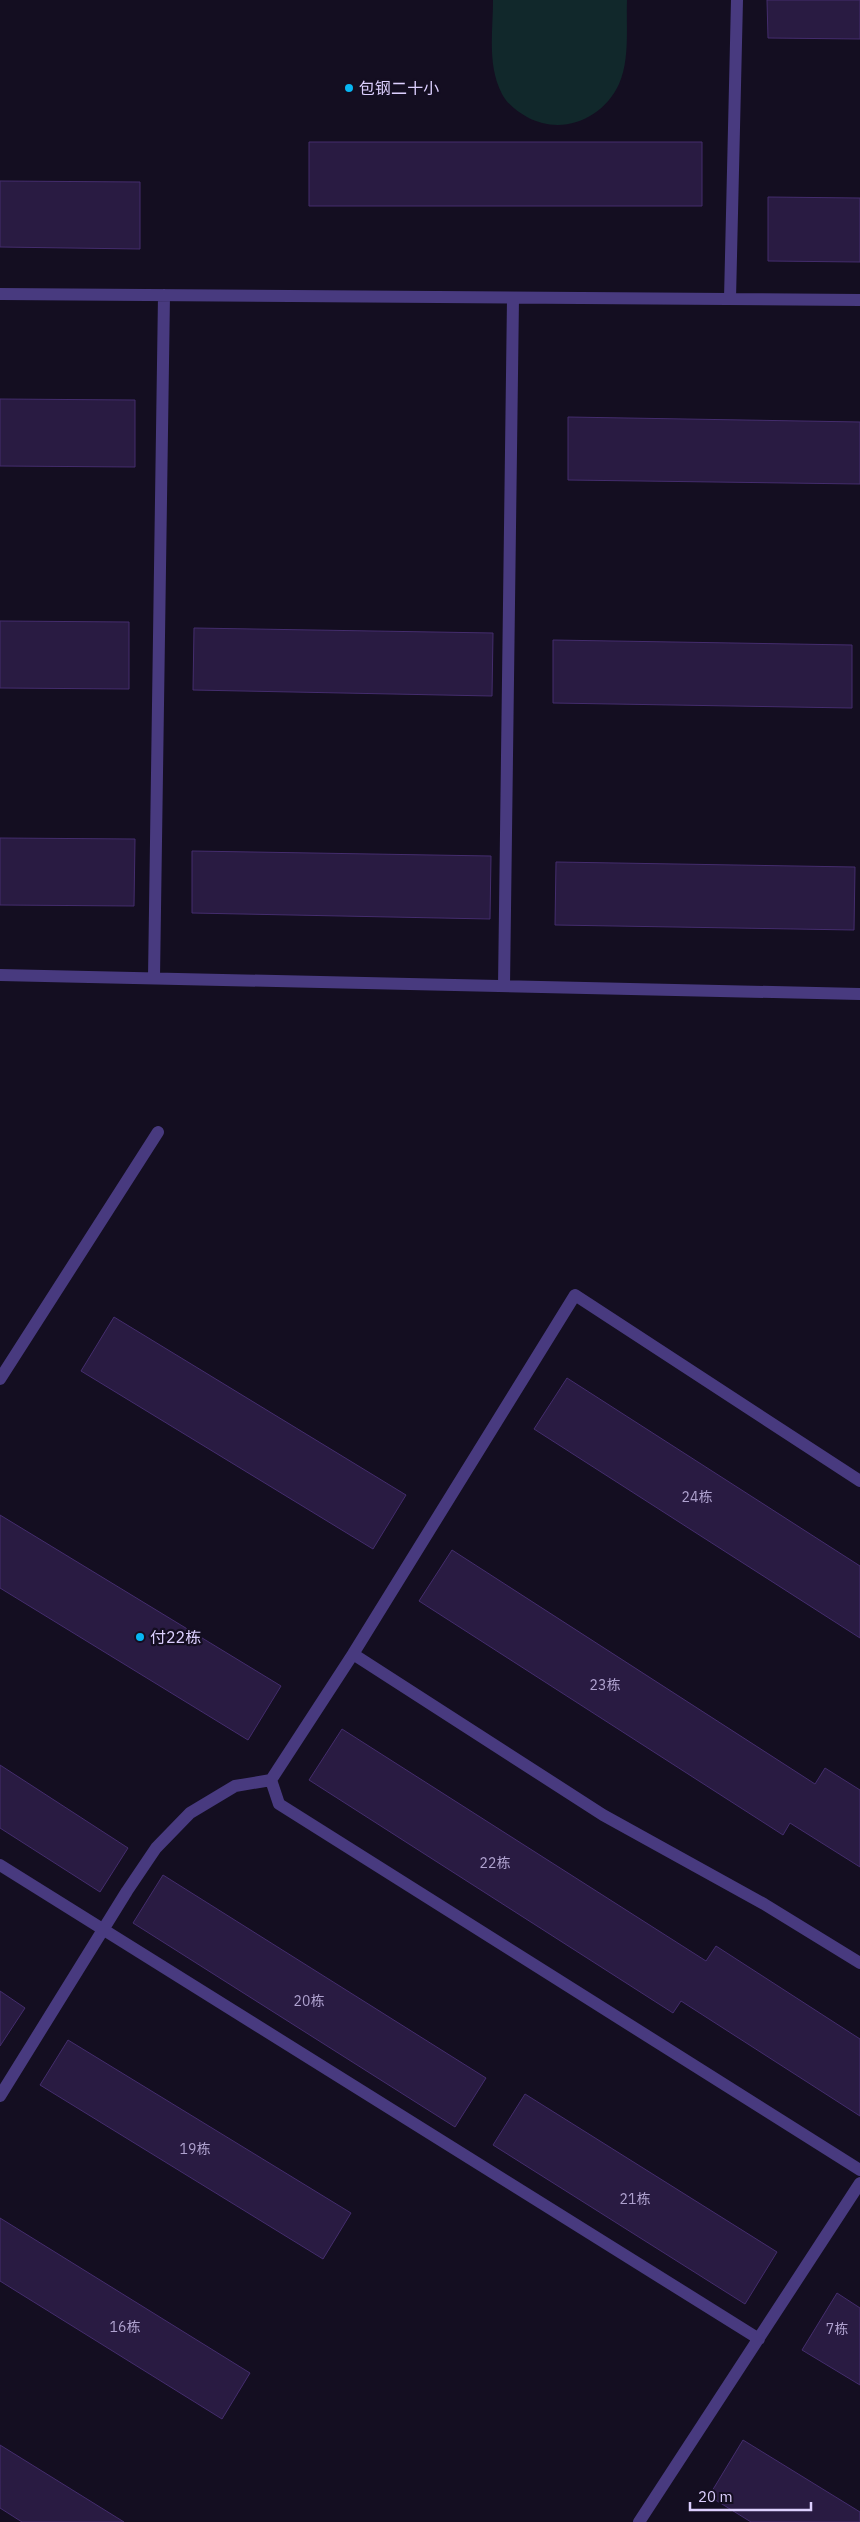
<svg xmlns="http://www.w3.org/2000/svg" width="860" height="2522" viewBox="0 0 860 2522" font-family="'IBM Plex Sans','Noto Sans SC',sans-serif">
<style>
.green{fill:#11282b}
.building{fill:#291b42;stroke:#442d6d}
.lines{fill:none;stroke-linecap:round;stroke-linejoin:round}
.street{stroke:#483a7f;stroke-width:12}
.poi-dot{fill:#07b6f3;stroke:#140e21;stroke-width:2}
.labels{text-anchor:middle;stroke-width:4.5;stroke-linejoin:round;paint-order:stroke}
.number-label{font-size:14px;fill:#afa2cf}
.poi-label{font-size:16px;fill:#dccffe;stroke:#140e21;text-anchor:start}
</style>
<rect width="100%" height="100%" fill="#140e21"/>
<path class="green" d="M493,0H627C626,26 630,60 619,84C603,119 562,136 527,117C518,112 507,104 502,94C487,65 493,32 493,0Z"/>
<path class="building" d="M767,0H860V39L768,38Z
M309,142H702V206H309Z
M0,181L140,182V249L0,247Z
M768,197L860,198V262L768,261Z
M0,399L135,400V467L0,466Z
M568,417L860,422V484L568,480Z
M0,621L129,622V689L0,688Z
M194,628L493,633L492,696L193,690Z
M553,640L852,645V708L553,703Z
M0,838L135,839L134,906L0,905Z
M192,851L491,856L490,919L192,913Z
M556,862L855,867L854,930L555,925Z
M114,1317L406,1495L373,1549L81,1371Z
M567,1378L860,1566V1638L534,1429Z
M0,1515L281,1686L248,1740L0,1588Z
M452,1550L815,1784L825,1768L860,1790V1867L790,1823L783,1835L419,1601Z
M342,1729L706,1961L716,1946L860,2039V2116L681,2001L673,2013L309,1780Z
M0,1765L128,1848L100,1892L0,1828Z
M163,1875L486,2078L455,2127L133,1923Z
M0,1991L25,2008L0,2046Z
M68,2040L351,2213L323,2259L40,2085Z
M525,2094L777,2252L745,2304L493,2145Z
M0,2218L250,2373L222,2419L0,2281Z
M837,2293L860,2308V2385L802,2350Z
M743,2440L860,2512V2522H751L709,2496Z
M0,2445L124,2522H22L0,2508Z"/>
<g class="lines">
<path class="street" d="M0,294L860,300
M730,299L737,0
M0,975L860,994
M154,978L164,295
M504,986L513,298
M0,1379L158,1132
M353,1654L603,1815L764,1904L860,1963
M271,1780L279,1804L860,2170
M0,1865L759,2339
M0,2096L127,1891L156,1848L190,1813L235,1786L271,1780L353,1654L575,1295L860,1481
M639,2522L860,2183"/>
</g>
<g class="poi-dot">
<circle cx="349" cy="88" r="5"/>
<circle cx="140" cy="1637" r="5"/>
</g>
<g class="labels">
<g class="number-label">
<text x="697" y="1502">24栋</text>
<text x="605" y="1690">23栋</text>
<text x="495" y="1868">22栋</text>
<text x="309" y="2006">20栋</text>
<text x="195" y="2154">19栋</text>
<text x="635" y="2204">21栋</text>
<text x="125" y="2332">16栋</text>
<text x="837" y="2334">7栋</text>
</g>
<g class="poi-label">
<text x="359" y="94">包钢二十小</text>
<text x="150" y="1643">付22栋</text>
</g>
</g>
<path d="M690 2502v8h121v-8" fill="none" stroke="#dccffe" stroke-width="2.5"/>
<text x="698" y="2502" font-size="15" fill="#dccffe" stroke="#140e21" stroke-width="4" paint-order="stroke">20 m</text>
</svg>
